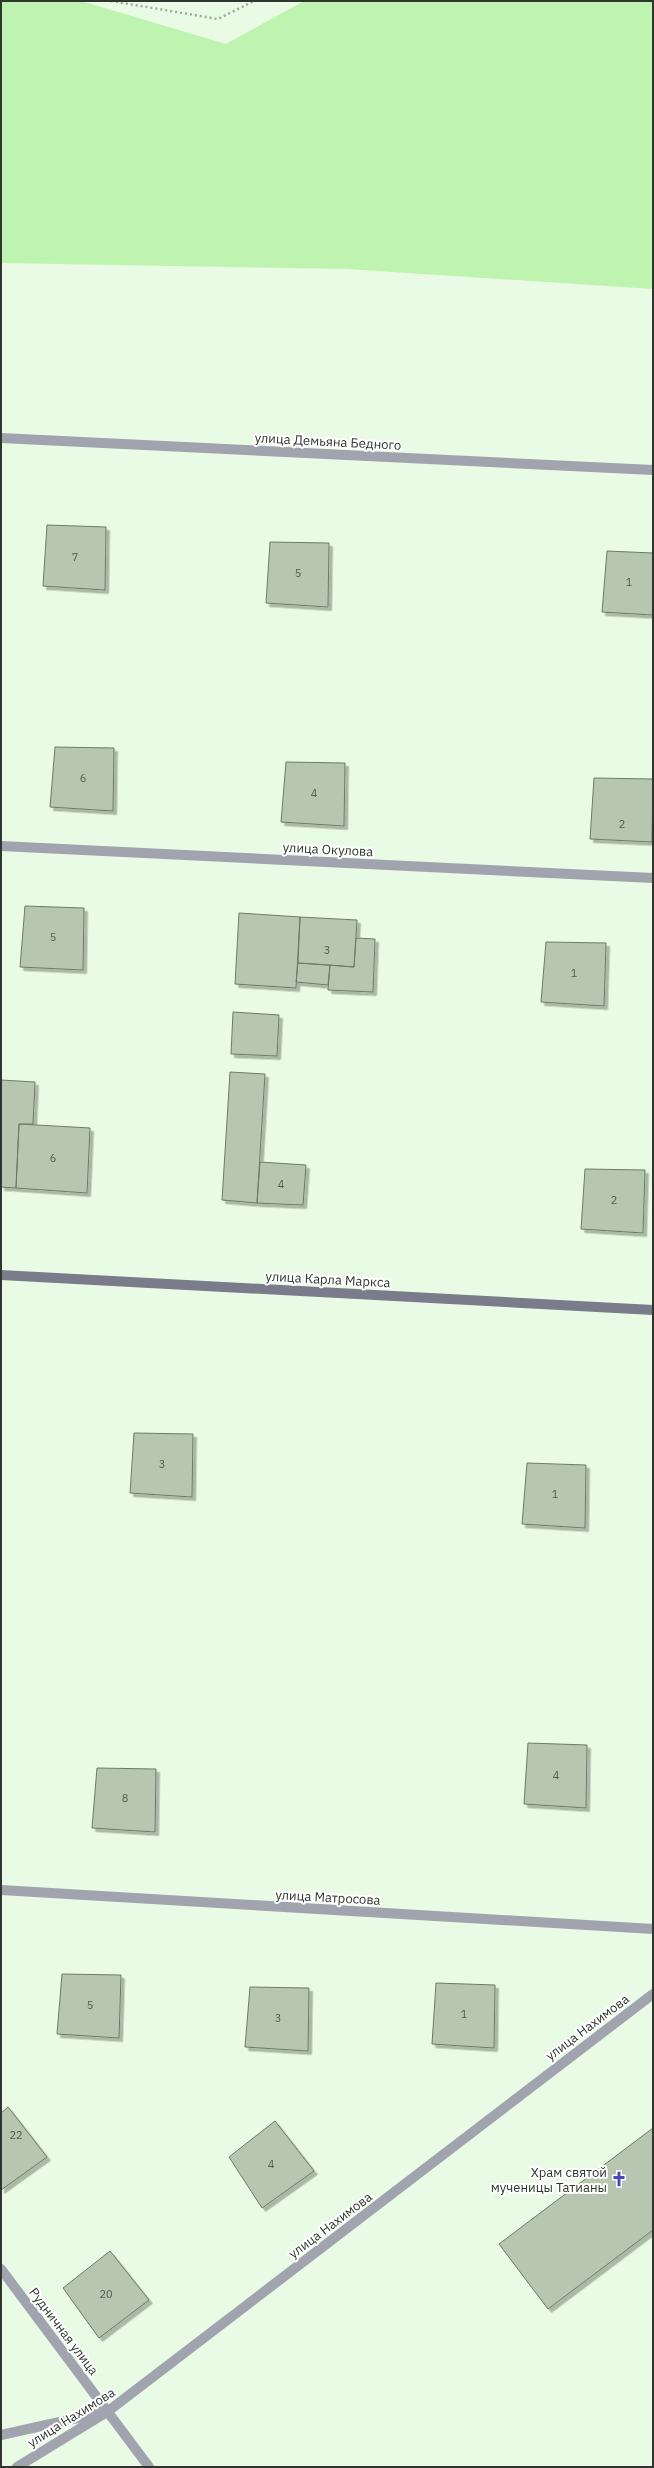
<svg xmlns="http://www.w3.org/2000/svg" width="654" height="2468" viewBox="0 0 654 2468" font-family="'IBM Plex Sans',sans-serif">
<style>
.green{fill:#bff3b0}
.building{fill:#b6c6b1;stroke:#6c7b68;filter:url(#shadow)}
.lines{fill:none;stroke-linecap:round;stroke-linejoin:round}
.path{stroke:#9eac9b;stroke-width:2.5;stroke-dasharray:2 3;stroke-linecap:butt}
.street{stroke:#a1a3ae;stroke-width:10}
.secondary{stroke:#7a7c8b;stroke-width:10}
.labels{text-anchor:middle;stroke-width:4;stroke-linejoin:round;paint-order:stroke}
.number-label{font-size:11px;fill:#515a4f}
.street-label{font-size:13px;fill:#2f362e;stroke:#fff}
.poi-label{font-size:13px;fill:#2f362e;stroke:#fff;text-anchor:end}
</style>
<defs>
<filter id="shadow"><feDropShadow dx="3.5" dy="3.5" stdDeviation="0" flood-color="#0004"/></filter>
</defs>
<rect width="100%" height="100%" fill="#e9fbe4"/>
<path class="green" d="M1,1H81L226,44L304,1H653V289L347,269L1,263Z"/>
<path class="building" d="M47,525L106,527L105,590L43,586Z
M270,542L329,543L328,607L266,603Z
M607,551L653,553V615L602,612Z
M55,747L114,748L113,811L50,807Z
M286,762L345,763L344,826L281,822Z
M594,778L653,779L652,842L590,839Z
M25,906L84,908L83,970L20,967Z
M239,913L300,917L296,988L235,984Z
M300,917L357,920L354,967L298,963Z
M356,938L375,939L373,992L328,990L330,965L354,967Z
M546,942L606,943L604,1006L541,1002Z
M298,963L330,965L328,985L296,982Z
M233,1012L279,1015L277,1056L231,1054Z
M230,1072L265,1074L257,1203L222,1200Z
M1,1080L35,1082L33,1124H19L16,1188L1,1187Z
M19,1124L90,1128L87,1193L16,1188Z
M260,1162L306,1165L303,1205L257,1203Z
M585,1169L645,1170L643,1233L581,1229Z
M134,1433L193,1434L192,1497L130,1493Z
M527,1463L586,1465L585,1528L522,1524Z
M528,1743L587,1745L586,1808L524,1804Z
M97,1768L156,1769L155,1832L92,1828Z
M62,1974L121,1975L119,2038L57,2034Z
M436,1983L495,1985L494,2048L432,2044Z
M250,1987L309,1988L308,2051L245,2047Z
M8,2107L47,2157L1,2190V2113Z
M275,2121L314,2171L262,2208L229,2157Z
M653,2128V2230L548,2309L499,2244Z
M110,2251L149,2300L99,2338L63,2288Z"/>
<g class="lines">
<path class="path" d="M111,1L218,19L254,1"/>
<path class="street" d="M1,438L653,470
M1,846L653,878
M1,1890L653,1929
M1,2269L149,2467
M1,2435L100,2413
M17,2467L107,2412L653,1994"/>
<path class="secondary" d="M1,1275L653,1310"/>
</g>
<defs>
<symbol id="church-bare" viewBox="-9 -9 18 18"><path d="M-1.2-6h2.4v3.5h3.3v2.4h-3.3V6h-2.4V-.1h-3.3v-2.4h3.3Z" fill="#4c46bd" stroke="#fff" stroke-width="2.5" paint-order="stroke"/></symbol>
</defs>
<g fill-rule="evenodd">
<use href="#church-bare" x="608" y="2168" width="22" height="22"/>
</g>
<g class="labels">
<g class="number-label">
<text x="75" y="561">7</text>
<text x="298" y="577">5</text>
<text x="629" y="586">1</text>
<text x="83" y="782">6</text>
<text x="314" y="797">4</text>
<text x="622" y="828">2</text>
<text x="53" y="941">5</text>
<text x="327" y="954">3</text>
<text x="574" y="977">1</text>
<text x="53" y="1162">6</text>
<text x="281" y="1188">4</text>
<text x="614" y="1204">2</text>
<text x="162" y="1468">3</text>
<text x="555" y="1498">1</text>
<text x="556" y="1779">4</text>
<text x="125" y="1802">8</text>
<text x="90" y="2009">5</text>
<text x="464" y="2018">1</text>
<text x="278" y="2022">3</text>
<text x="16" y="2139">22</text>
<text x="271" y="2168">4</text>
<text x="106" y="2298">20</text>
</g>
<g class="street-label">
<text transform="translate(328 441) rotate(3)" y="5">улица Демьяна Бедного</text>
<text transform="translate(328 849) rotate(3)" y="5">улица Окулова</text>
<text transform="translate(328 1279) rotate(3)" y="5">улица Карла Маркса</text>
<text transform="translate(328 1897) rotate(3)" y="5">улица Матросова</text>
<text transform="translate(587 2027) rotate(-37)" y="5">улица Нахимова</text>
<text transform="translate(330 2225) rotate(-37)" y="5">улица Нахимова</text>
<text transform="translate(64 2331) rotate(53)" y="5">Рудничная улица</text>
<text transform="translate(71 2417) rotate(-32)" y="5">улица Нахимова</text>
</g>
<g class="poi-label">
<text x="607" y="2177">Храм святой<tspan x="607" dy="15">мученицы Татианы</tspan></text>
</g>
</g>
<rect width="654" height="2468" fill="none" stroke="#2f362e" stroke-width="4"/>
</svg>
